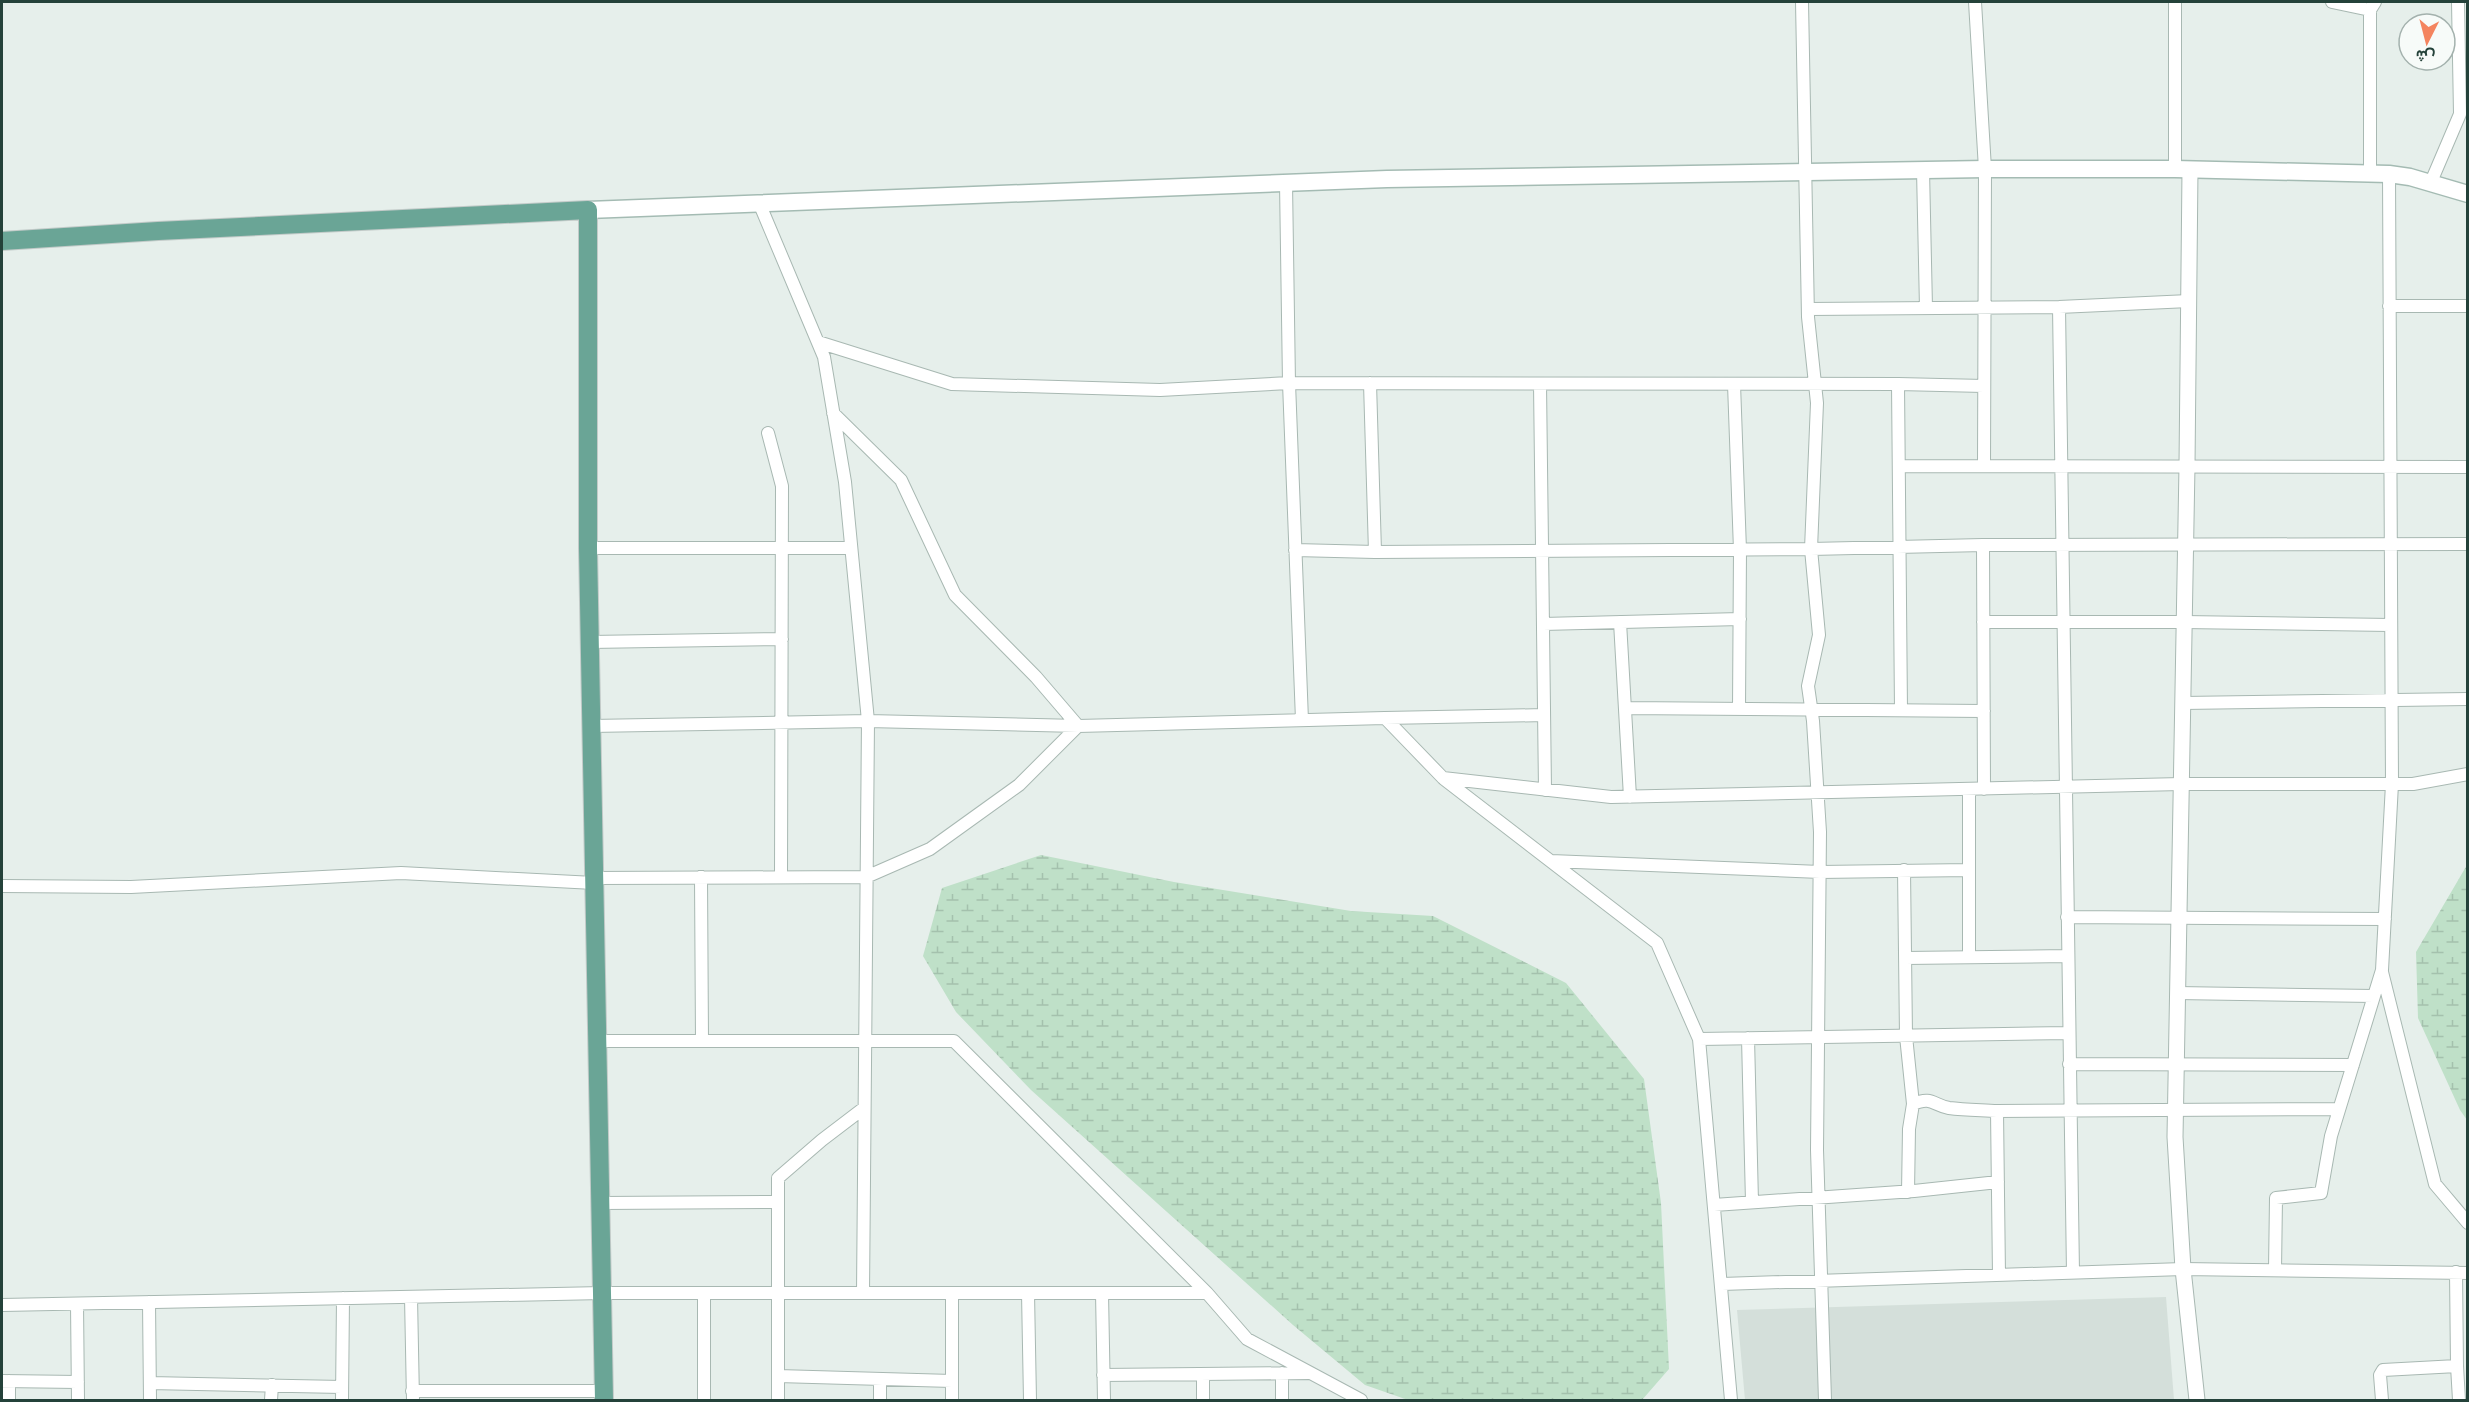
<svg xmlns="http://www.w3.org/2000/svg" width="2469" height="1402" viewBox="0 0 2469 1402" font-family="'Golos Text',Vazirmatn,sans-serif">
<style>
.built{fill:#d4dfda}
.wetland{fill:url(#wetland-marsh)}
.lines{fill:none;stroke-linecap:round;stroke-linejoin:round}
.minor-casing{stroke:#a8b8b2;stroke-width:14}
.tertiary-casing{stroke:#a8b8b2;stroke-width:17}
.secondary-casing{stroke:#a4bbb3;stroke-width:19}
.primary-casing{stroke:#c2cac8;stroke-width:20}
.minor{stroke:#fff;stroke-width:12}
.tertiary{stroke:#fff;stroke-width:15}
.secondary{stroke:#fff;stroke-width:16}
.primary{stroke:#6aa596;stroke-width:18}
</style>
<defs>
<pattern id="wetland-marsh" width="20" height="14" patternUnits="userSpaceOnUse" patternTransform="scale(1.5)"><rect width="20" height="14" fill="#bfe0c8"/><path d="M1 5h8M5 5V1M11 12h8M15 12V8" fill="none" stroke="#a4c1ad"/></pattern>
</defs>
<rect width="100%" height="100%" fill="#e6efeb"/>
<path class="built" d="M2166,1297L2174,1400H1745L1737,1310Z"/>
<path class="wetland" d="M1041,855L1174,882L1351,911L1433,916L1566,983L1644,1079L1661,1203L1669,1369L1642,1400H1408L1365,1385L1293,1325L1031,1090L956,1012L923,956L942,888Z
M2467,865V1120L2460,1110L2418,1018L2416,952Z"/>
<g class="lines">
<defs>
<path id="minor" d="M1802,2L1808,317L1817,403L1811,549L1819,635L1808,686L1813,721L1820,832L1817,1150L1825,1400
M1975,2L1985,169L1984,466
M2332,2L2370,10
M2175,169V2
M1923,170L1926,308
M2370,173V10L2375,2
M2431,182L2460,114L2458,2
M1286,183L1289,383L1302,720
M760,205L824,357L845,482L868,721L863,1293
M2389,306H2468
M2059,307L2073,1273
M1808,309L2059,307L2189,301
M818,342L952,384L1160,390L1289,383L1898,384L1984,386
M1370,383L1375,552
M1540,384L1545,790
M1734,384L1740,550L1739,709
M1898,384L1901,710
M768,433L782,486L781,877
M1899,466L2468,467
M1983,545L1984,789
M588,548H851
M1295,550L1375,552L1811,549L1983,545L2468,544
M1620,622L1630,797
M1983,622H2184L2391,625
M1543,624L1740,619
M590,642L782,639
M2183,703L2468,699
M1625,708L1984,711
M1385,718L1544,715
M591,726L868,721L1078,726L1385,718L1443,778L1611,797L2181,784H2413L2468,774
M1444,779L1657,943L1699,1039L1731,1400
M1969,789V957
M1551,861L1820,872L1969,870
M1904,870L1906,1036L1913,1104L1909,1129L1908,1192
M701,877L702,1041
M594,878L866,877L930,849L1019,785L1078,726L1036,677L955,595L901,480L833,413
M2,886L131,887L401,873L594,883
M2067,917L2385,919
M1905,958L2067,956
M2382,972L2435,1184L2468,1223
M2177,993L2374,996
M1748,1038L1752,1202
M1699,1039L2069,1033
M597,1041H954L1207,1293L1247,1339L1361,1400
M2069,1064L2353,1065
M1913,1104C1932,1096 1933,1105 1949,1108C1965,1110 1982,1110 1997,1111L2339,1109
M1997,1111L1999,1275
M601,1203L778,1202
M1714,1205L1914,1191L1998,1182
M2275,1270L2276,1198L2321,1193L2331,1136L2382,970L2392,784L2389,174
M1722,1284L2183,1269L2468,1273
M704,1293V1400
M952,1293V1400
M1028,1293L1030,1400
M1102,1293L1104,1400
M411,1297L413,1400
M149,1302L150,1400
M77,1304L78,1400
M2,1305L603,1293H1207
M2457,1366L2459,1400
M1282,1373V1400
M1203,1374V1400
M1103,1375L1309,1373
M778,1376L952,1381
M2,1381L78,1382
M150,1383L342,1387
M412,1391H604
M9,1400V1381
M271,1400L272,1385
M342,1400L343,1298
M778,1400V1178L822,1140L864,1108
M880,1400V1379
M2382,1400L2380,1375L2383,1370L2457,1366L2456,1272"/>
<path id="tertiary" d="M2190,170L2187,466L2175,1137L2183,1269L2197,1400"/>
<path id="secondary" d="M588,210L1387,179L1985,169H2175L2389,174L2410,177L2468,194"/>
<path id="primary" d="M2,241L158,231L588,210V548L604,1400"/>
</defs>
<use href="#minor" class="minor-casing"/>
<use href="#tertiary" class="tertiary-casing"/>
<use href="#secondary" class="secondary-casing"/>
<use href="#primary" class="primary-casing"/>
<use href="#minor" class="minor"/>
<use href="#tertiary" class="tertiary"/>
<use href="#secondary" class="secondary"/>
<use href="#primary" class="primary"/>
</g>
<rect width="2469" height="1402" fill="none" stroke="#24423a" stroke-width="6"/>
<g transform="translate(2427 42) rotate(186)"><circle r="28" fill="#f7fbf9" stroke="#a3b1ad" stroke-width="1.5"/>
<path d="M0-4.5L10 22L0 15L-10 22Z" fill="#f4845f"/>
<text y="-9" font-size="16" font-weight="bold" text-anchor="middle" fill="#24423a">ش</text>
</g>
</svg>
